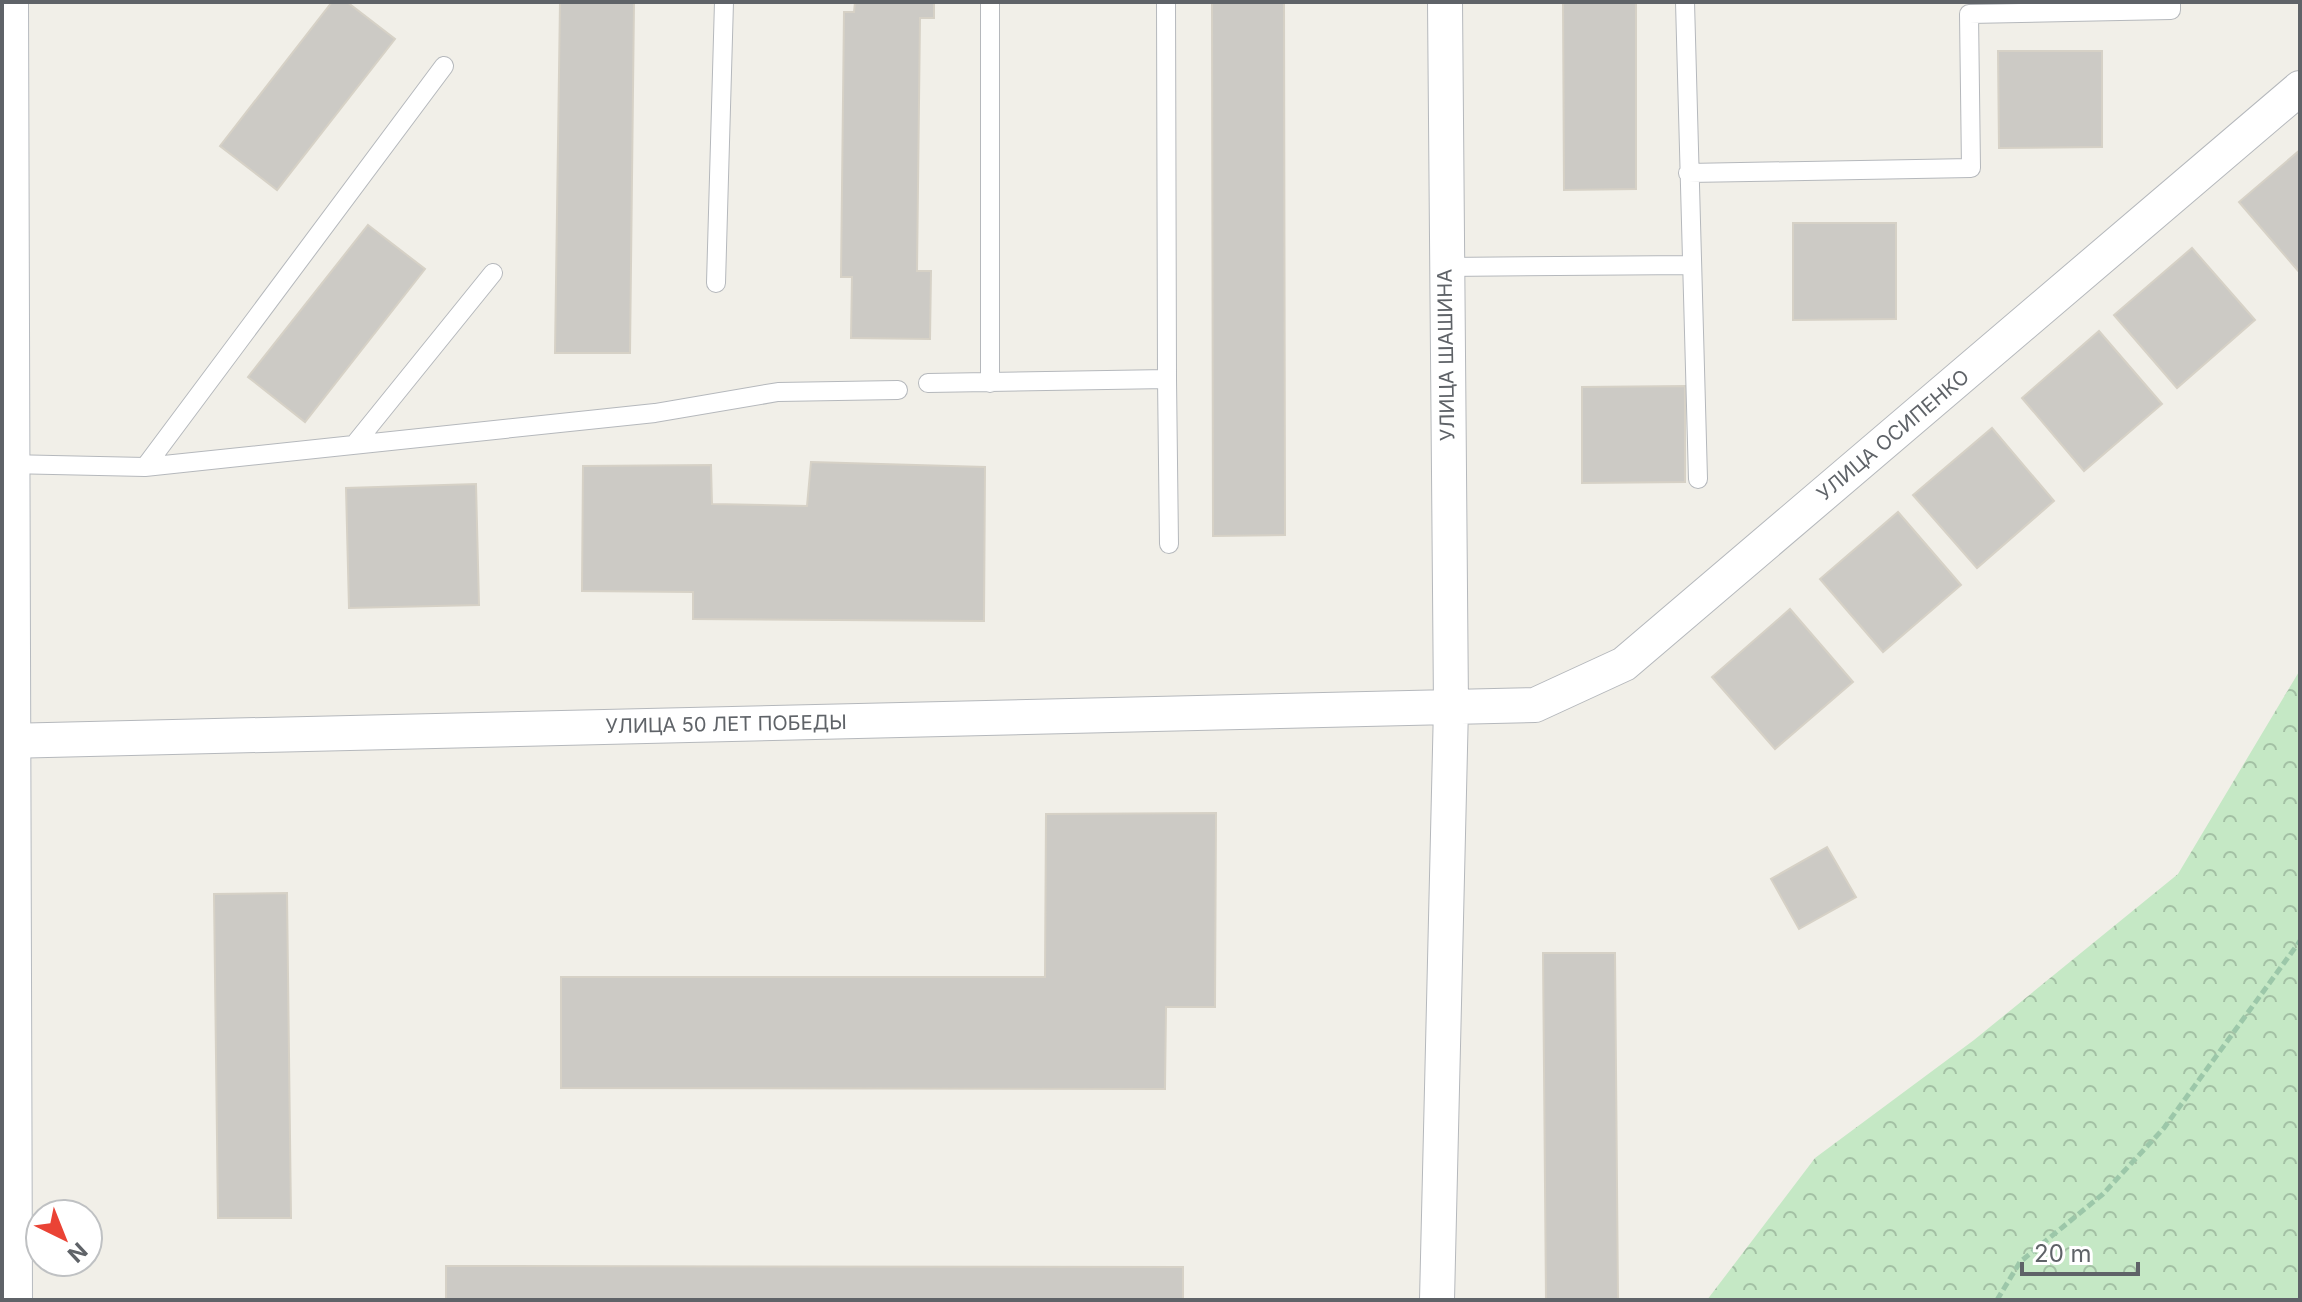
<svg xmlns="http://www.w3.org/2000/svg" width="2302" height="1302" viewBox="0 0 2302 1302" font-family="Inter,sans-serif">
<style>
.forest{fill:url(#forest-crowns)}
.building{fill:#cccac5;stroke:#d6d1c6;stroke-width:2}
.lines{fill:none;stroke-linecap:round;stroke-linejoin:round}
.lane-casing{stroke:#b5b8bc;stroke-width:20}
.street-casing{stroke:#b5b8bc;stroke-width:36}
.secondary-casing{stroke:#b6babf;stroke-width:46}
.path{stroke:#9cc7a9;stroke-width:5;stroke-dasharray:8 4;stroke-linecap:butt}
.lane{stroke:#fff;stroke-width:18}
.street{stroke:#fff;stroke-width:34}
.secondary{stroke:#fff;stroke-width:44}
.labels{text-anchor:middle;stroke-width:7;stroke-linejoin:round;paint-order:stroke}
.street-label{font-size:20px;fill:#5f6368;stroke:#fff}
</style>
<defs>
<pattern id="forest-crowns" width="20" height="18" patternUnits="userSpaceOnUse" patternTransform="scale(2)"><rect width="20" height="18" fill="#c5e8c5"/><path d="M2 6a3 3 0 1 1 6 0M12 15a3 3 0 1 1 6 0" fill="none" stroke="#a3c0a4"/></pattern>
</defs>
<rect width="100%" height="100%" fill="#f1efe8"/>
<path class="forest" d="M2300,670V1300H1707L1815,1158L1974,1040L2178,874Z"/>
<path class="building" d="M332,2H347L395,39L277,190L220,146Z
M560,2H634L630,353H555Z
M855,2H934V18H920L917,271H931L930,339L851,338L852,277H841L844,12H854Z
M1212,2H1284L1285,535L1213,536Z
M1563,2H1636V189L1564,190Z
M1998,51H2102V147L1999,148Z
M2300,150V273L2239,202Z
M1793,223H1896V319L1793,320Z
M368,225L425,269L305,422L248,377Z
M2192,248L2255,320L2177,388L2114,315Z
M2099,331L2162,404L2084,471L2022,398Z
M1685,386V482L1582,483V387Z
M1992,428L2054,501L1977,568L1913,495Z
M811,462L985,467L984,621L693,619V592L582,591L583,466L711,465L712,504L807,506Z
M476,484L479,605L349,608L346,488Z
M1898,512L1961,585L1883,652L1820,579Z
M1790,609L1853,682L1775,749L1712,677Z
M1216,813L1215,1007H1166L1165,1089L561,1088V977H1045L1046,814Z
M1827,847L1856,897L1799,929L1771,879Z
M287,893L291,1218H218L214,894Z
M1543,953H1615L1618,1300H1546Z
M446,1266L1183,1267V1300H446Z"/>
<g class="lines">
<defs>
<path id="lane" d="M1685,2L1698,479
M1688,173L1971,168L1969,14L2171,10V2
M1444,267L1691,265
M716,283L724,2
M1167,379L1169,544
M928,383L1167,379L1166,2
M990,383V2
M354,445L493,273
M7,464L145,467L655,413L778,392L898,390
M145,467L444,66"/>
<path id="street" d="M2,745L6,741L1535,705L1624,664L2300,88
M1437,1300L1451,707L1445,2"/>
<path id="secondary" d="M6,2L10,1300"/>
</defs>
<use href="#lane" class="lane-casing"/>
<use href="#street" class="street-casing"/>
<use href="#secondary" class="secondary-casing"/>
<path class="path" d="M1997,1300L2020,1262L2103,1194L2164,1128L2300,941"/>
<use href="#lane" class="lane"/>
<use href="#street" class="street"/>
<use href="#secondary" class="secondary"/>
</g>
<g class="labels">
<g class="street-label">
<text transform="translate(1446 355) rotate(-91)" y="7">УЛИЦА ШАШИНА</text>
<text transform="translate(1893 435) rotate(-40)" y="7">УЛИЦА ОСИПЕНКО</text>
<text transform="translate(726 724) rotate(-1)" y="7">УЛИЦА 50 ЛЕТ ПОБЕДЫ</text>
</g>
</g>
<rect width="2302" height="1302" fill="none" stroke="#5f6368" stroke-width="8"/>
<g transform="translate(64 1238) rotate(137)"><circle r="38" fill="#ffffff" stroke="#bfc1c3" stroke-width="2"/>
<path d="M0-6L14 30L0 20L-14 30Z" fill="#ea4335"/>
<text y="-12" font-size="22" font-weight="bold" text-anchor="middle" fill="#5f6368">N</text>
</g>
<path d="M2022 1262v12h116v-12" fill="none" stroke="#5f6368" stroke-width="4"/>
<text x="2034" y="1262" font-size="24" fill="#5f6368" stroke="#ffffff" stroke-width="6" paint-order="stroke">20 m</text>
</svg>
